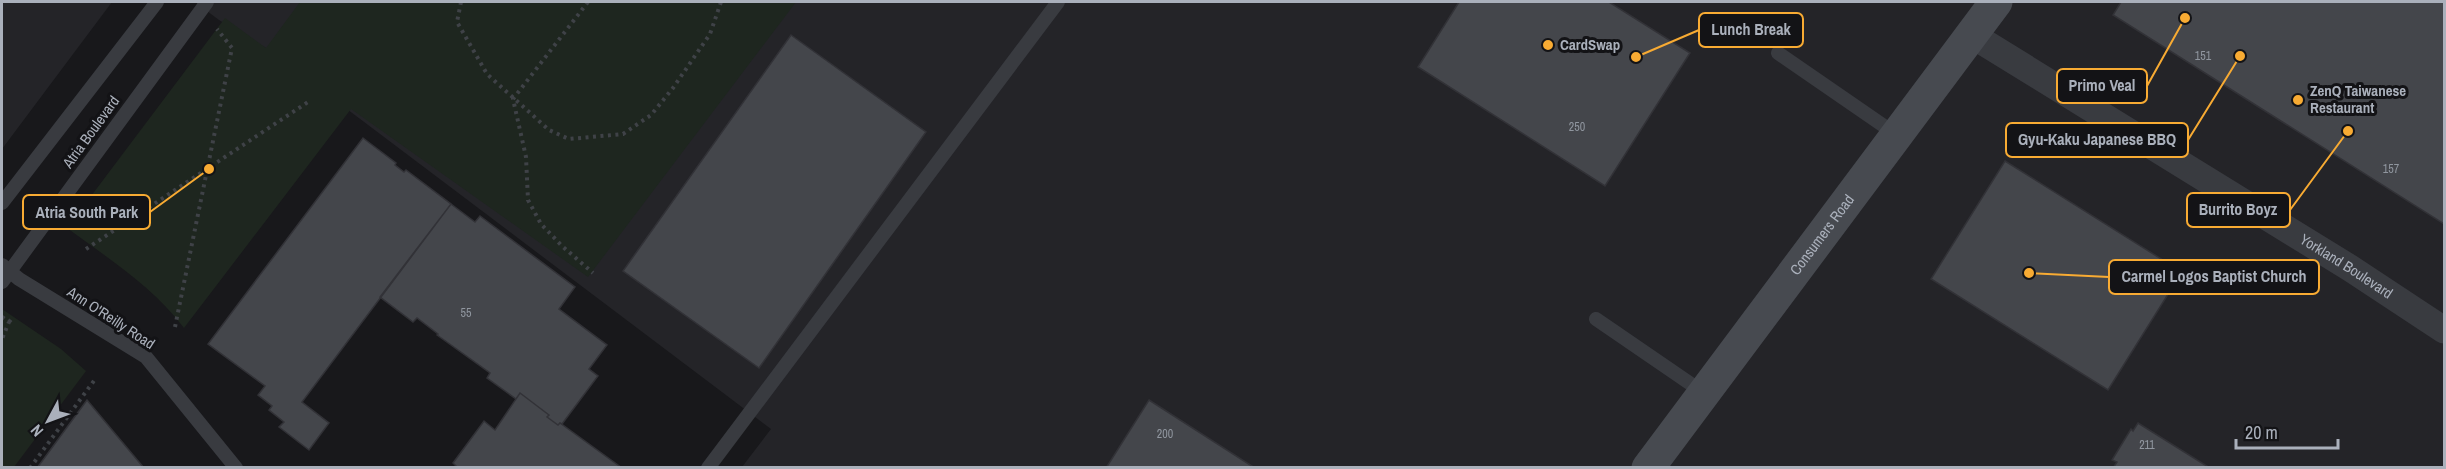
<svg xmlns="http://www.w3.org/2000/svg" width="2446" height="469" viewBox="0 0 2446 469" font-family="'Archivo Narrow',sans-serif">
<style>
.built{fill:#242428}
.green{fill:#1e261f}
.building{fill:#44464b;stroke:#323237;stroke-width:1.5}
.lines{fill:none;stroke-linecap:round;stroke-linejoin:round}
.path{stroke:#3f4247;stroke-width:4;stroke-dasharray:3 4.5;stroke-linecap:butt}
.lane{stroke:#393b40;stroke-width:14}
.street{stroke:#393b40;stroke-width:27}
.secondary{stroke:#474a50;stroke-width:33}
.poi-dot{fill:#f8ab33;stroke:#131316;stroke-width:2}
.labels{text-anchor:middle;stroke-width:6;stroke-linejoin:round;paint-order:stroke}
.number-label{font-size:12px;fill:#90969f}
.poi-label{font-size:15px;font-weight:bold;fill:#aab0bb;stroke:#131316;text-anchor:start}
.street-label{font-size:15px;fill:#aab0bb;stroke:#131316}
.leader{fill:none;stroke:#f8ab33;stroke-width:2}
.callout-dot{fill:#f8ab33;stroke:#131316;stroke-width:2}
.callout{fill:#131316;stroke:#f8ab33;stroke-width:2}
.callout-label{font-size:16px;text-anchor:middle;font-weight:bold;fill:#aab0bb}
</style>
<rect width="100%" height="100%" fill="#18181b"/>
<path class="built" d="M2,2H112L2,149Z
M195,2H2444V467H742L771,429L266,48L219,20Z"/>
<path class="green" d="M300,2H796L588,277L351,109L184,328C152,286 109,259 67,228L225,18L266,48Z
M2,309L61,349L86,371L14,467H2Z"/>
<path class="building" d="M1459,2H1609L1690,53L1605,186L1418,67Z
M2121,2H2444V224L2113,15Z
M791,35L926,132L759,368L623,271Z
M363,138L396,163L395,165L404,172L406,170L451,204L302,402L329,423L309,450L279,427L284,422L269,410L272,406L258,395L265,386L208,344Z
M2005,161L2182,272L2108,390L1931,279Z
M451,204L475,222L480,216L575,287L559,309L607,345L589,369L598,376L562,424L560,423L558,425L547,417L549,415L520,393L516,399L487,378L490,373L437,335L438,334L417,318L413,322L380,297Z
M520,393L549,415L547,417L558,425L560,423L622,468H458L453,463L484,421L495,430Z
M87,400L144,468H37Z
M1149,400L1255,468H1106Z
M2138,423L2210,468H2113L2117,462L2112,460L2131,429L2133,431Z"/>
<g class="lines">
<path class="path" d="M461,2L457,22L487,74L549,130L569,139L623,134L651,115L673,88L710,34L721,2
M588,2L513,99L526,157L528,200L541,224L562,246L593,273
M86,249L308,102
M2,317L9,322L2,339
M9,322L13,317
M175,327L232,48L217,29
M30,468L96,378"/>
<path class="lane" d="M1778,53L1897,135
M2,203L157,2
M2,265L19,279L146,357L236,468
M2,282L207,2
M1596,319L1704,393
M708,468L1058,2"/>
<path class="street" id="s1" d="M1972,35L2350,268L2444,330"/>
<path class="secondary" id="s2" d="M1648,468L1996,2"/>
</g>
<g class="poi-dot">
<circle cx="1548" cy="45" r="6"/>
<circle cx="2298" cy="100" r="6"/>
</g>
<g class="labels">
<g class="number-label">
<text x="2203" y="60">151</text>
<text x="1577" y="131">250</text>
<text x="2391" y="173">157</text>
<text x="466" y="317">55</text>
<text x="1165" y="438">200</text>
<text x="2147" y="449">211</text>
</g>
<g class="poi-label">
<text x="1560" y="50">CardSwap</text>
<text x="2310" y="96">ZenQ Taiwanese<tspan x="2310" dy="17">Restaurant</tspan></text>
</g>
<g class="street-label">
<text transform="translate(91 132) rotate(-54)" y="5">Atria Boulevard</text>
<text dy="5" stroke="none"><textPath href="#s2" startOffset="291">Consumers Road</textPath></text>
<text dy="5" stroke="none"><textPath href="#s1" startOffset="440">Yorkland Boulevard</textPath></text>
<text transform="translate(111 318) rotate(33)" y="5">Ann O'Reilly Road</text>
</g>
</g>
<path class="leader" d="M1636 57L1699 30M2185 18L2147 86M2240 56L2188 140M2348 131L2290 210M209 169L150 212M2029 273L2109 277"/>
<g class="callout-dot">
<circle cx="1636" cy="57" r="6"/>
<circle cx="2185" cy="18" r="6"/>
<circle cx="2240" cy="56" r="6"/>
<circle cx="2348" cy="131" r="6"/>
<circle cx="209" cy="169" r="6"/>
<circle cx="2029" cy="273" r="6"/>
</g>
<g class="callout">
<rect x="1699" y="13" width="104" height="34" rx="6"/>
<rect x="2057" y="69" width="90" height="34" rx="6"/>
<rect x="2006" y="123" width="182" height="34" rx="6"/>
<rect x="2187" y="193" width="103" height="34" rx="6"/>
<rect x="23" y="195" width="127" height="34" rx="6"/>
<rect x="2109" y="260" width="210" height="34" rx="6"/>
</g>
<g class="callout-label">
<text x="1751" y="35">Lunch Break</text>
<text x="2102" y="91">Primo Veal</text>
<text x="2097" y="145">Gyu-Kaku Japanese BBQ</text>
<text x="2238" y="215">Burrito Boyz</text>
<text x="87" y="218">Atria South Park</text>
<text x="2214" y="282">Carmel Logos Baptist Church</text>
</g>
<rect width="2446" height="469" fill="none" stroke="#aab0bb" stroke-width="6"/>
<g transform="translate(48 421) rotate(229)" stroke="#131316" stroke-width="4.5" paint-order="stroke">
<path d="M0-4.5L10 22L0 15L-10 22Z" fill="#aab0bb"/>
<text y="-9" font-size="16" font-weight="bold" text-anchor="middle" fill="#aab0bb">N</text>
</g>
<path d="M2236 439v9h102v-9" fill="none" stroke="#aab0bb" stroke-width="3"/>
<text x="2245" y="439" font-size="18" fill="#aab0bb" stroke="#131316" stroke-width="4.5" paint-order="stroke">20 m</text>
</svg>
